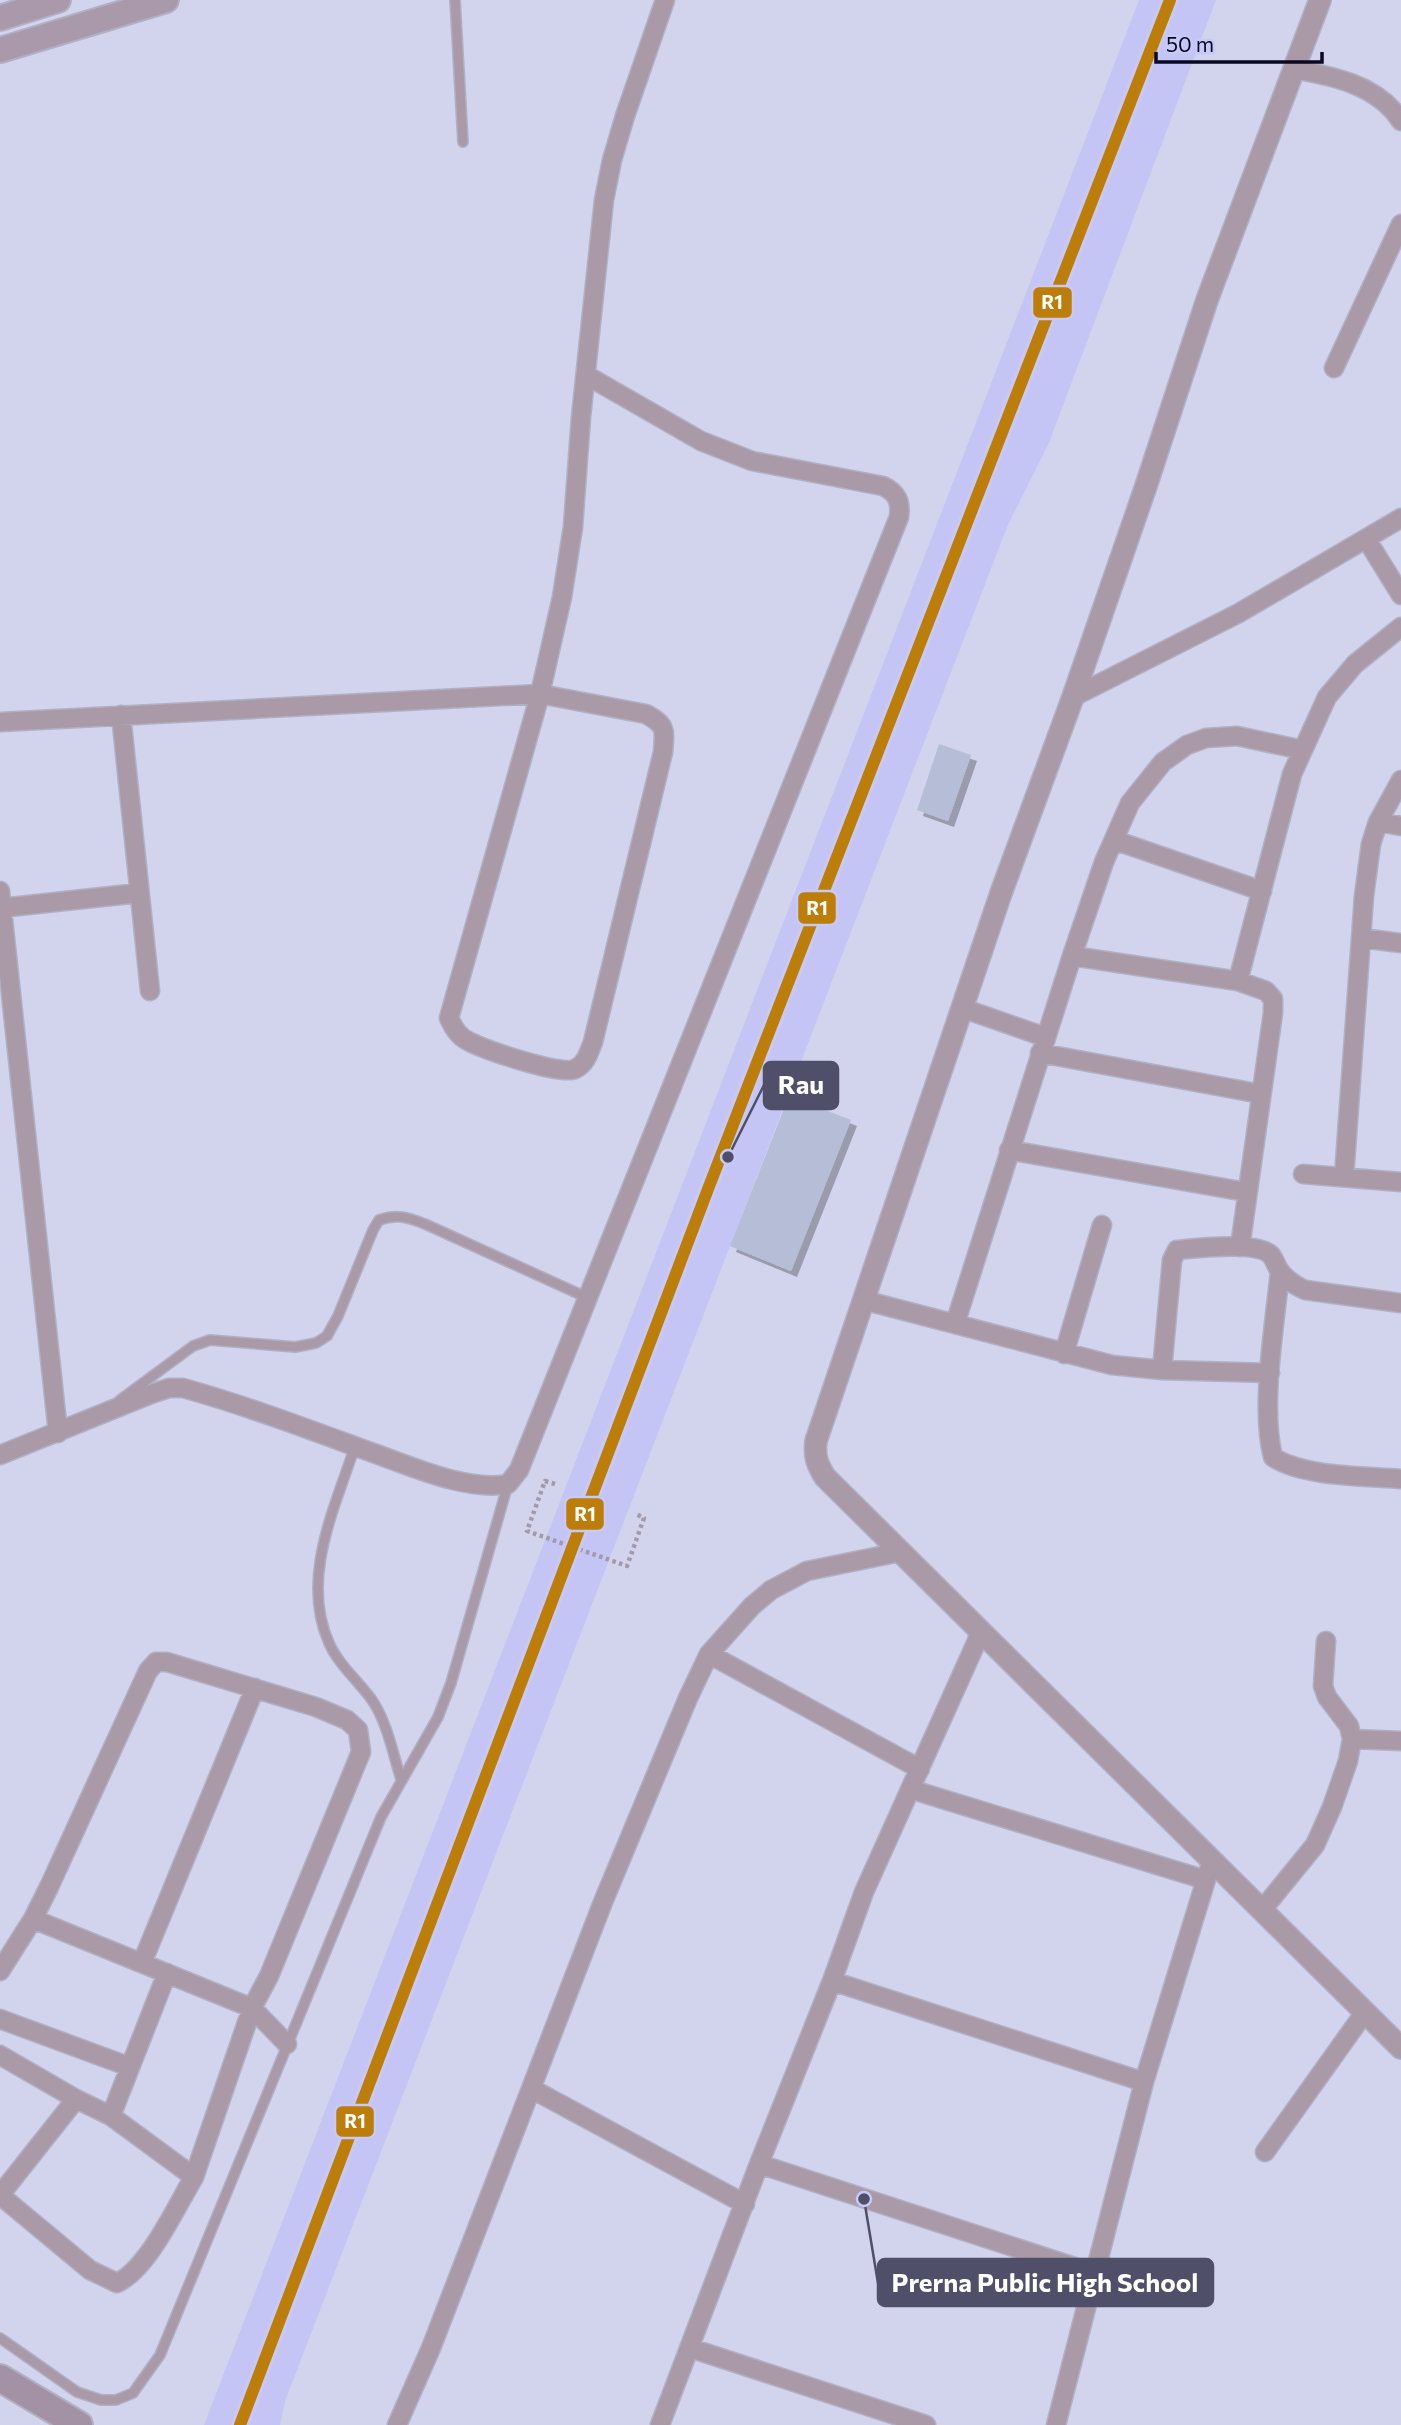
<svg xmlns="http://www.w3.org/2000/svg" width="1401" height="2425" viewBox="0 0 1401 2425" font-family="Commissioner,sans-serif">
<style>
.built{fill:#c4c5f5}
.building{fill:#b6bdd6;filter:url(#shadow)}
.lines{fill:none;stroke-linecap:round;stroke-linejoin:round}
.service-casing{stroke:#b0b0c5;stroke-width:12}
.minor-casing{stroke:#b0b0c5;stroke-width:21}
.tertiary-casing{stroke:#b0b0c5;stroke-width:24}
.secondary-casing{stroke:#b0b0c5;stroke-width:28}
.primary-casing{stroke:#b0b0c5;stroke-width:30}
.path{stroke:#a29aaa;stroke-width:4.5;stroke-dasharray:3.5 3.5;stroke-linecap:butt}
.service{stroke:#aa9aa8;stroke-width:9}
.minor{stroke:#aa9aa8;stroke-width:18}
.tertiary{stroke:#aa9aa8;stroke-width:21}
.secondary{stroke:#a999ab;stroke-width:24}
.primary{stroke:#a392a5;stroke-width:26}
.rail-1-casing{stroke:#c7c9f7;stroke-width:18}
.rail-1{stroke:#bc7e08;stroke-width:12}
.leader{fill:none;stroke:#504f69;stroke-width:2.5}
.callout-dot{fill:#504f69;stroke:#c7c9f7;stroke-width:2.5}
.callout{fill:#504f69;stroke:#504f69;stroke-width:2.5}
.callout-label{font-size:26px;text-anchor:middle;font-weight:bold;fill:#fff}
.line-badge{stroke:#c7c9f7;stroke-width:2.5}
.badge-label{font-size:19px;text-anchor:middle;font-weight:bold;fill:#fff}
</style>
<defs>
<filter id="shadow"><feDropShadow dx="6" dy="6" stdDeviation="0" flood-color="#0004"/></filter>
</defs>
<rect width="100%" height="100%" fill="#d2d3ec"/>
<path class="built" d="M1139,0H1216L1048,445L1007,527L730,1246L285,2401L280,2425H204Z"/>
<path class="building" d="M939,744L971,755L948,821L917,810Z
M789,1096L851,1120L791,1271L730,1246Z"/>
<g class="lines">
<defs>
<path id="service" d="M455,0L463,142
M120,1400L193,1346L210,1340L295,1347L316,1343L327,1336L338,1316L373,1230L379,1220C397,1214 407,1217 425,1224L588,1298
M355,1446C335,1508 300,1578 329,1643C339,1666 361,1683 374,1703C388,1726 393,1754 401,1779
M0,2338L77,2392L101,2400H116L133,2393L160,2355L381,1817L438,1717L451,1683L508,1484"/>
<path id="minor" d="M1293,69C1333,76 1378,85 1401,121
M1334,368L1401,224
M1367,540L1401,595
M1073,697L1239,613L1401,518
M121,715L150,991
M0,722L540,694L646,714C666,725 665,729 663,752L593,1042C589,1052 586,1064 575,1069C561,1076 486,1050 470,1042C459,1037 454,1029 449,1018L540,694L562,597L573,527L581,417L604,200L612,160L625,116L665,0
M1378,822L1401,826
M1114,840L1262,891
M0,891L58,1433
M0,908L139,893
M1361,938L1401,943
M1072,956L1238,981L1266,991L1273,999V1013L1240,1247
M1238,981L1292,774L1327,697L1355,664L1401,627
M962,1008L1045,1037
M1040,1053L1261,1094
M1009,1150L1246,1192
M1303,1174L1401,1182
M1344,1177L1364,896L1371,844L1378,822L1401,780
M1280,1271C1275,1324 1260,1407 1273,1457C1302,1477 1365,1476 1401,1479
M863,1300L1112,1365L1162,1370L1270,1373
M955,1324L1072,956L1104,862L1130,803L1163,762L1187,745L1206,738L1237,736L1303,750
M1064,1354L1102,1225
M1162,1370L1172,1260L1177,1250C1197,1248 1257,1241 1271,1255C1274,1259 1276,1265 1279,1270C1286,1280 1294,1285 1305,1290L1401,1303
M0,1455L151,1394L169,1388H183C244,1405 305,1428 365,1450C406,1464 465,1492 508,1484L519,1470L899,517C901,501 897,493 883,486L752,461L701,441L586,375
M709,1654L920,1769
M1352,1739L1401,1741
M910,1789L1206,1880
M1262,1910L1315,1845L1332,1807L1348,1761L1352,1739L1349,1726L1327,1697L1323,1686L1326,1641
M142,1963L255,1688
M0,1971L33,1919L49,1887L148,1671L156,1662H167L316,1707L347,1720L358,1730L361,1752L269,1976L252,2008L287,2044
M832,1981L1144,2082
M0,2019L130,2067
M0,2055L76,2099L111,2116L194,2177L252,2008L33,1919
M532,2089L745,2204
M111,2116L167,1973
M1265,2152L1365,2012
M759,2164L1096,2274
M0,2195L76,2099
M1,2196L90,2270L117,2283C148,2269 176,2207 194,2177
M690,2348L926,2425
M397,2425L431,2348L603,1902L688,1698L709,1654L752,1606L771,1590L807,1571L900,1552
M660,2425L759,2164L832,1981L864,1892L981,1632
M1056,2425L1144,2082L1212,1860"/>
<path id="tertiary" d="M1320,0L1207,300L1146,486L1073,697L1001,893L816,1441C814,1456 817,1464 825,1477L1401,2048"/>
<path id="secondary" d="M0,18L58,0
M0,50L166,0"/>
<path id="primary" d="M0,2378L79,2425"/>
</defs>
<use href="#service" class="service-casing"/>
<use href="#minor" class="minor-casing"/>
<use href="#tertiary" class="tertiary-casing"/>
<use href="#secondary" class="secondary-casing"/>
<use href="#primary" class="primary-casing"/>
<path class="path" d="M555,1484L545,1481L527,1531L627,1566L644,1518L636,1514"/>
<use href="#service" class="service"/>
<use href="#minor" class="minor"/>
<use href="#tertiary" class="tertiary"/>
<use href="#secondary" class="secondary"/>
<use href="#primary" class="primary"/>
<defs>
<path id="rail-1" d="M240,2425L708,1189L1170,0"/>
</defs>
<use href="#rail-1" class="rail-1-casing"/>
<use href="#rail-1" class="rail-1"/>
</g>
<path class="leader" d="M728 1157L764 1085M864 2199L878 2283"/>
<g class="callout-dot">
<circle cx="728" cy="1157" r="7"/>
<circle cx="864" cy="2199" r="7"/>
</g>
<g class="callout">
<rect x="764" y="1062" width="74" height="47" rx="7"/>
<rect x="878" y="2259" width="335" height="47" rx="7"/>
</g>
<g class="callout-label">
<text x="801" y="1094">Rau</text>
<text x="1045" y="2292">Prerna Public High School</text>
</g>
<g class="line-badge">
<rect x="1032" y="286" width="41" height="33" rx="7" fill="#bc7e08"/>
<rect x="797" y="891" width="40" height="34" rx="7" fill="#bc7e08"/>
<rect x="565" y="1497" width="40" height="34" rx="7" fill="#bc7e08"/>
<rect x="335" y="2105" width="40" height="33" rx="7" fill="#bc7e08"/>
</g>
<g class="badge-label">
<text x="1052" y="309">R1</text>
<text x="817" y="915">R1</text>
<text x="585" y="1521">R1</text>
<text x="355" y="2128">R1</text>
</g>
<path d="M1156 52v10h166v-10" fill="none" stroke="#0a0822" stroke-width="3.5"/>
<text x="1166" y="52" font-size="21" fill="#0a0822" stroke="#c7c9f7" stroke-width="5" paint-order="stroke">50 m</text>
</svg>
